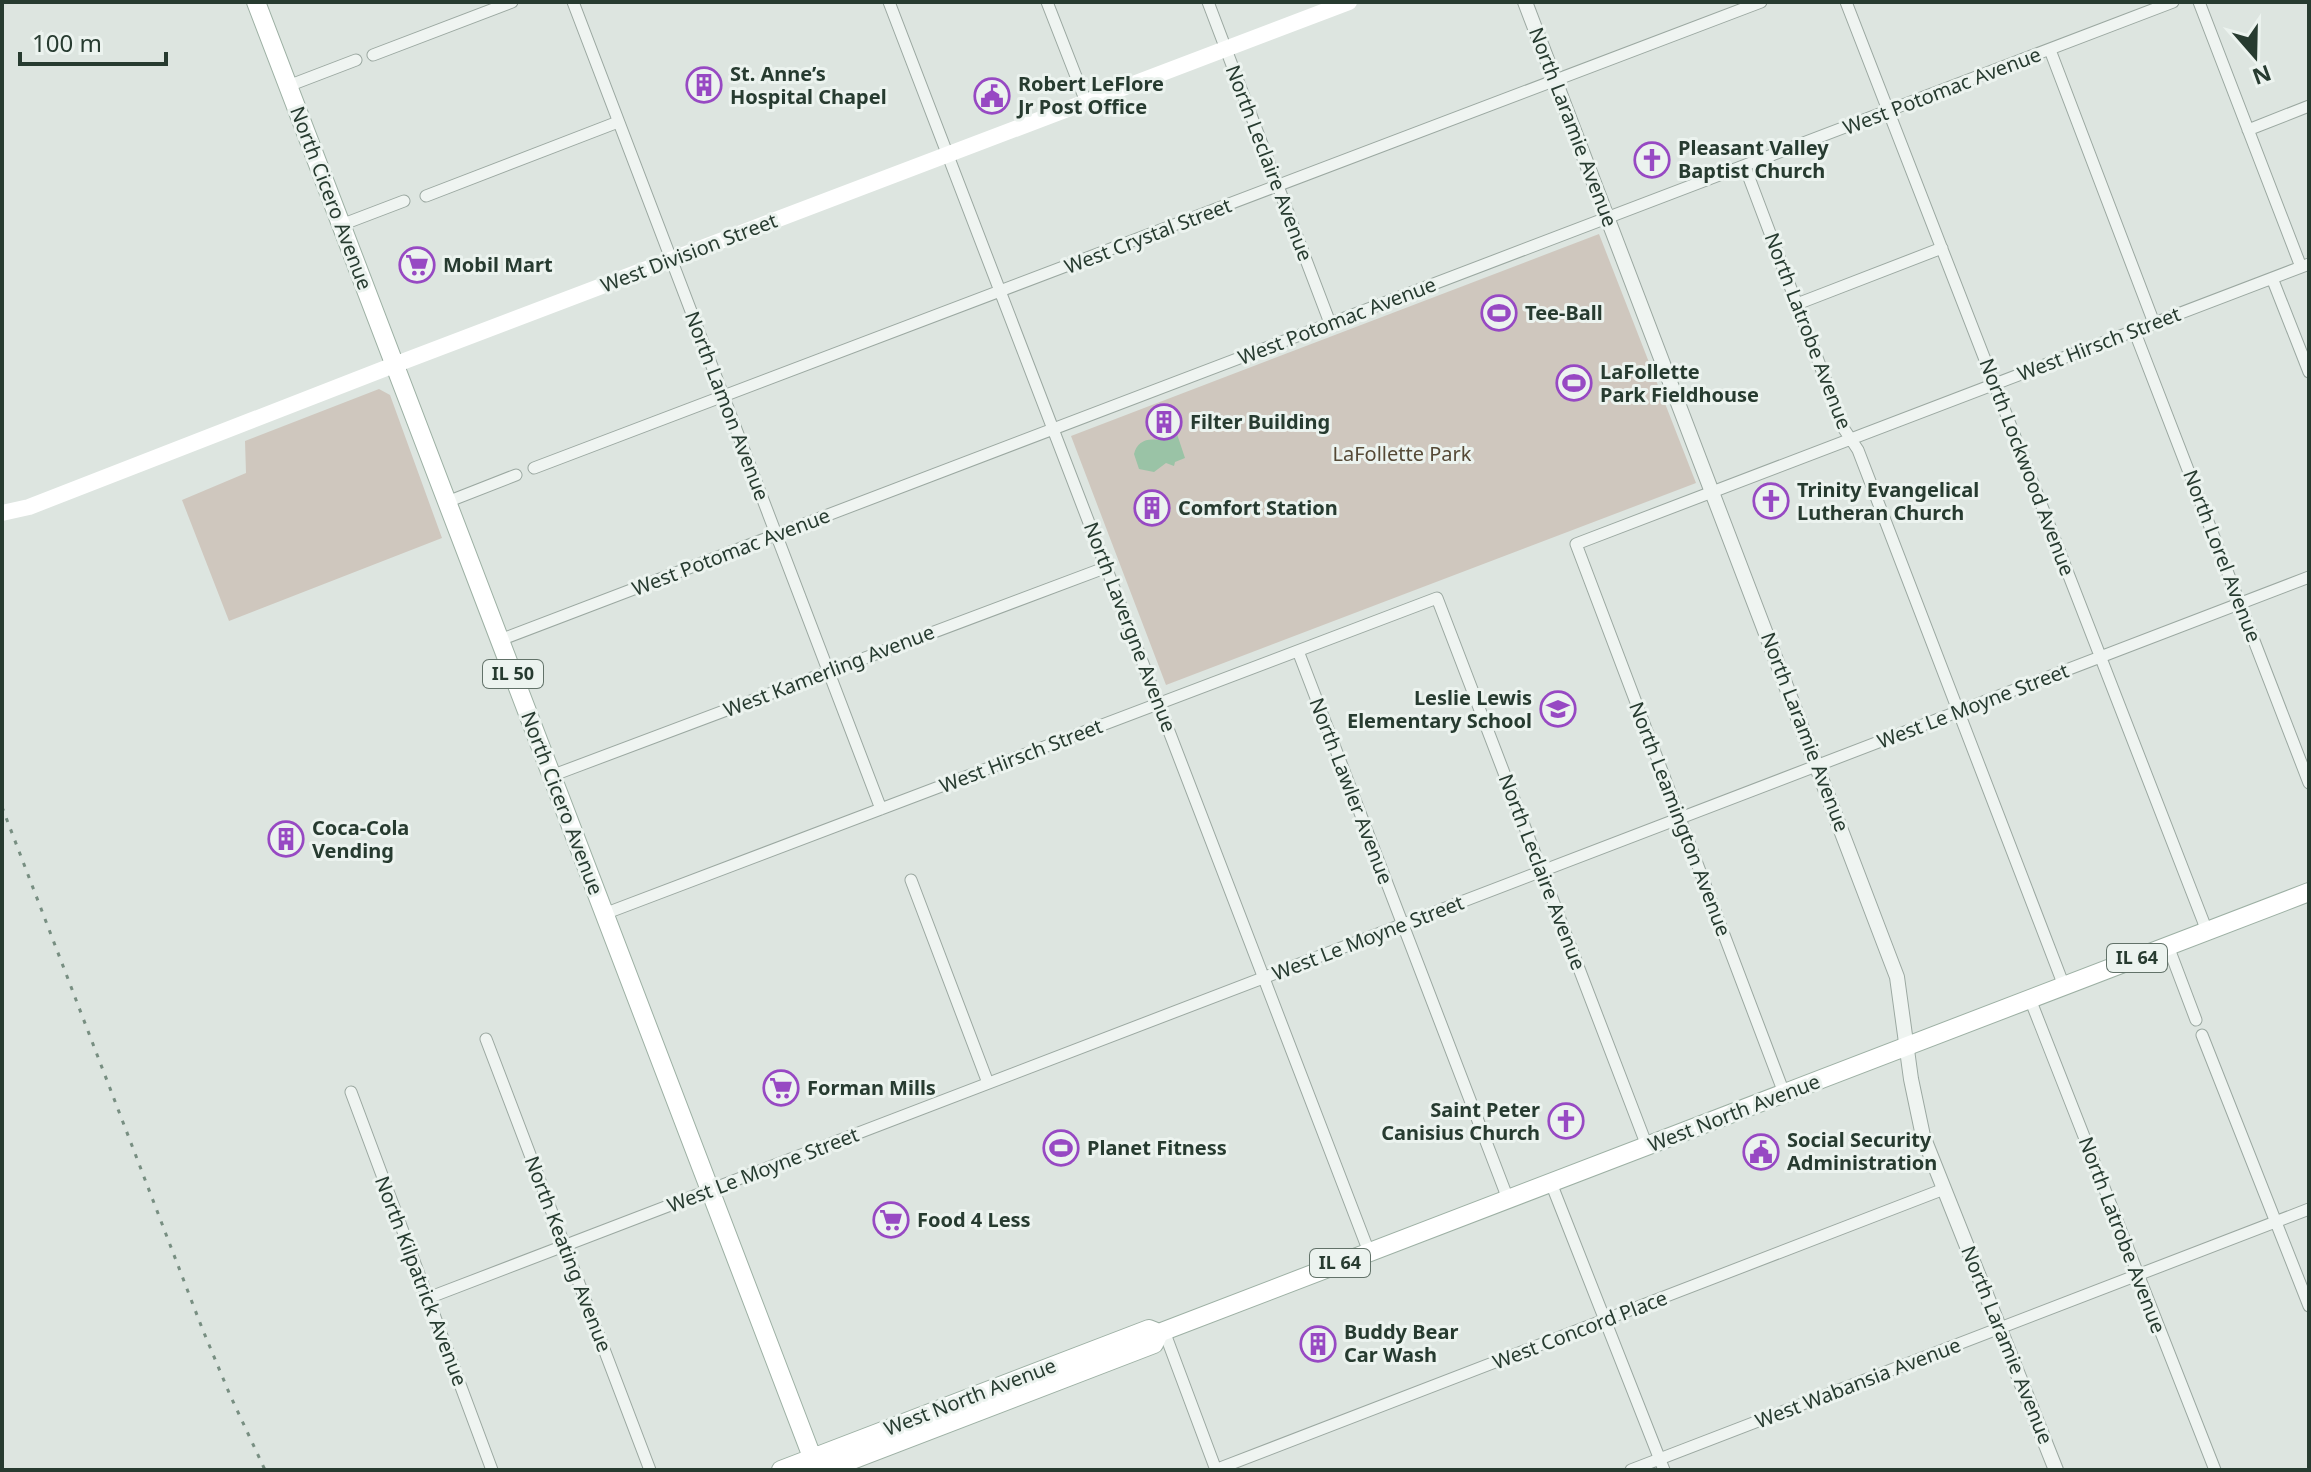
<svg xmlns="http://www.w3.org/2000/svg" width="2311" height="1472" viewBox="0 0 2311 1472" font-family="'Noto Sans',sans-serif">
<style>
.green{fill:#cfc7be}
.water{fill:#9ac3a6}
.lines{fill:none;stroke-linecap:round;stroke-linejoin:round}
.minor-casing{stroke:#9ba8a1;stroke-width:13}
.tertiary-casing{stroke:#9ba8a1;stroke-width:16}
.primary-casing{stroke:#9db0a4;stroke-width:20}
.minor{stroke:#eff4f1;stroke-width:11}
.tertiary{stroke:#eff4f1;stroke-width:14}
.secondary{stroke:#fff;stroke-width:16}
.primary{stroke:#fff;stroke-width:18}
.rail{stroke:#778e81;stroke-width:3;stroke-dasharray:4 8;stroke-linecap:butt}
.labels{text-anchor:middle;stroke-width:6;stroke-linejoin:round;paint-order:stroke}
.shield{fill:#ecf3ef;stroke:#627269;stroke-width:2}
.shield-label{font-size:18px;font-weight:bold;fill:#273b30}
.poi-label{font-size:20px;font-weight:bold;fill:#273b30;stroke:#ecf3ef;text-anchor:start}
.street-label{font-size:20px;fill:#273b30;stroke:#ecf3ef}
.park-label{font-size:20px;fill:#554936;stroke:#ecf3ef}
</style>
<rect width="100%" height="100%" fill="#dde5e0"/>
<path class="green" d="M1599,234L1696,483L1166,685L1071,436Z
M379,389L390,395L442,538L229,621L182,500L246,473L245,441Z"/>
<path class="water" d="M1176,431L1185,458L1175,462L1174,466L1166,463L1154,472L1139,469L1134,454C1137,442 1146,438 1158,440L1161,433L1165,435Z"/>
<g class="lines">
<defs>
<path id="minor" d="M573,2L881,809
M889,2L1369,1252
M1047,2L1086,102
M1208,2L1330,323
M1846,2L2207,931
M2199,2L2301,267
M2050,50L2154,323
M373,55L512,2
M288,86L356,60
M2248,130L2309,106
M1745,167L1844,429L1858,450L2064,986
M426,196L618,122
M341,225L404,201
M2272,278L2309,372
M1797,304L1942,248
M2134,330L2309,783
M534,468L1761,2
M447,502L516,475
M500,640L2173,2
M1298,651L1508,1199
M551,776L1107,567
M911,880L988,1083
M604,914L1437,598L1647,1146
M2168,946L2196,1020
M2030,999L2215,1470
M2202,1035L2309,1306
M486,1039L650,1470
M351,1092L492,1470
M1784,1093L1576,544L2309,264
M1551,1183L1664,1470
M428,1298L2309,577
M1164,1331L1216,1470
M1215,1470L1944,1189
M1631,1470L2309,1209"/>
<path id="tertiary" d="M1525,2L1892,964L1897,977L1911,1079L1923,1136L2056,1470"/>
<path id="primary" d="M256,2L817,1470
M781,1470L1149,1329L1159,1333L1164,1331L2309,892
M826,1470L1154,1344L1159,1333"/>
</defs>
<use href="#minor" class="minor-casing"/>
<use href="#tertiary" class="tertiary-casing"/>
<use href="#primary" class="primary-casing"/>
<use href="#minor" class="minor"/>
<use href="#tertiary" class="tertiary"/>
<path class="secondary" d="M2,513L29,507L394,365L1349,2"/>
<use href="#primary" class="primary"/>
<path class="rail" d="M2,807L202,1328L230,1395L265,1470"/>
</g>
<defs>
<symbol id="building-ring" viewBox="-11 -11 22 22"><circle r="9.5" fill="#ecf3ef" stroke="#9749c3" stroke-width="1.5"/><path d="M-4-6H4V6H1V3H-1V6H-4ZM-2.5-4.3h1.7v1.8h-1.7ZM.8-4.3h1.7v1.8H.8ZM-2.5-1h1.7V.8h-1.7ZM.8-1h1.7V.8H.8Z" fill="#9749c3"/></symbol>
<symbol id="civic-ring" viewBox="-11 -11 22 22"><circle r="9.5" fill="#ecf3ef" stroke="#9749c3" stroke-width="1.5"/><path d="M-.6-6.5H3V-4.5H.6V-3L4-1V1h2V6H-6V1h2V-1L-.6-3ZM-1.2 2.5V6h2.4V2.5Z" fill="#9749c3"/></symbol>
<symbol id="church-ring" viewBox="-11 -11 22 22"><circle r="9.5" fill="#ecf3ef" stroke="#9749c3" stroke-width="1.5"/><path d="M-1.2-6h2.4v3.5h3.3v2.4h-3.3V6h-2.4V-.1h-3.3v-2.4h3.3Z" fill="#9749c3"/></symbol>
<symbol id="supermarket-ring" viewBox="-11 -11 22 22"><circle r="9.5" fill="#ecf3ef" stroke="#9749c3" stroke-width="1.5"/><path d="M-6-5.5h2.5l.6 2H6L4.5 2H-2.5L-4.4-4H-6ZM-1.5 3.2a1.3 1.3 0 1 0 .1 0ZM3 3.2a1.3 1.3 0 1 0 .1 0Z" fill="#9749c3"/></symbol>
<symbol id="stadium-ring" viewBox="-11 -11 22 22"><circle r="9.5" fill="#ecf3ef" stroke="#9749c3" stroke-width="1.5"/><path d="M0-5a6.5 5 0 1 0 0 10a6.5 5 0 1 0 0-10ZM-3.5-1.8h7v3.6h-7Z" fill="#9749c3"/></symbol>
<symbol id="school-ring" viewBox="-11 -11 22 22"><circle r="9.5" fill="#ecf3ef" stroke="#9749c3" stroke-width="1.5"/><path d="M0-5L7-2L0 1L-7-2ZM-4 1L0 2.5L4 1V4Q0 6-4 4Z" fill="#9749c3"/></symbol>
</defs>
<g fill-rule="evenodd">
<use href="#building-ring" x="684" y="65" width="40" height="40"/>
<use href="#civic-ring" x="972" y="76" width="40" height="40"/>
<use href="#church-ring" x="1632" y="140" width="40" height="40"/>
<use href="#supermarket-ring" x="397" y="245" width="40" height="40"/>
<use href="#stadium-ring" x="1479" y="293" width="40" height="40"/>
<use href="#stadium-ring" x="1554" y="363" width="40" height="40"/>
<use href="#building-ring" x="1144" y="402" width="40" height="40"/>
<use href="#church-ring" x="1751" y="481" width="40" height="40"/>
<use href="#building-ring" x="1132" y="488" width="40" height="40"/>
<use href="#school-ring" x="1538" y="689" width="40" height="40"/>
<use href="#building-ring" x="266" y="819" width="40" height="40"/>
<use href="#supermarket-ring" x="761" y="1068" width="40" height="40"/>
<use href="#church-ring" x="1546" y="1101" width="40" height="40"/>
<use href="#stadium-ring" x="1041" y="1128" width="40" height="40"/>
<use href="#civic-ring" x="1741" y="1132" width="40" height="40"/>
<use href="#supermarket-ring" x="871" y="1200" width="40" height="40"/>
<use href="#building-ring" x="1298" y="1324" width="40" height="40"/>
</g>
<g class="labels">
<g class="shield">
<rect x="483" y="660" width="60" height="28" rx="6"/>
<rect x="2107" y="944" width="60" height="28" rx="6"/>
<rect x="1310" y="1249" width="60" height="28" rx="6"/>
</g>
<g class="shield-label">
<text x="513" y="680">IL 50</text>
<text x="2137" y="964">IL 64</text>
<text x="1340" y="1269">IL 64</text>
</g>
<g class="poi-label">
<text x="730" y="81">St. Anne’s<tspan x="730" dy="23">Hospital Chapel</tspan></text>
<text x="1018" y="91">Robert LeFlore<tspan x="1018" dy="23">Jr Post Office</tspan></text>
<text x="1678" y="155">Pleasant Valley<tspan x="1678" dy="23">Baptist Church</tspan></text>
<text x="443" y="272">Mobil Mart</text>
<text x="1525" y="320">Tee-Ball</text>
<text x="1600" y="379">LaFollette<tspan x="1600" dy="23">Park Fieldhouse</tspan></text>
<text x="1190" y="429">Filter Building</text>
<text x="1797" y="497">Trinity Evangelical<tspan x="1797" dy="23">Lutheran Church</tspan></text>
<text x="1178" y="515">Comfort Station</text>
<text x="1532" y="705" text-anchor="end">Leslie Lewis<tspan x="1532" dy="23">Elementary School</tspan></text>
<text x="312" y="835">Coca-Cola<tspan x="312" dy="23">Vending</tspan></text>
<text x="807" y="1095">Forman Mills</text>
<text x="1540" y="1117" text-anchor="end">Saint Peter<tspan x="1540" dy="23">Canisius Church</tspan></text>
<text x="1787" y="1147">Social Security<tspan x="1787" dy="23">Administration</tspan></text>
<text x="1087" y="1155">Planet Fitness</text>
<text x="917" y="1227">Food 4 Less</text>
<text x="1344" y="1339">Buddy Bear<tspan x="1344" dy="23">Car Wash</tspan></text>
</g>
<g class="street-label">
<text transform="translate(1942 91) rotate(-21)" y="7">West Potomac Avenue</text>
<text transform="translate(1573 127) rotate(69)" y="7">North Laramie Avenue</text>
<text transform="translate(1269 163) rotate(69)" y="7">North Leclaire Avenue</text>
<text transform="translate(331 198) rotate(69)" y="7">North Cicero Avenue</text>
<text transform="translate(1148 236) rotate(-21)" y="7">West Crystal Street</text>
<text transform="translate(689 253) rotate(-21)" y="7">West Division Street</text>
<text transform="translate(1337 321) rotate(-21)" y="7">West Potomac Avenue</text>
<text transform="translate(1808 331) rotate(69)" y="7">North Latrobe Avenue</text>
<text transform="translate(2099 344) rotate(-21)" y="7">West Hirsch Street</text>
<text transform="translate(727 406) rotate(69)" y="7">North Lamon Avenue</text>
<text transform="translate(2027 467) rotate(69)" y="7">North Lockwood Avenue</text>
<text transform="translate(731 552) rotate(-21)" y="7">West Potomac Avenue</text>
<text transform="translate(2222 556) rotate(69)" y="7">North Lorel Avenue</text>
<text transform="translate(1130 627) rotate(69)" y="7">North Lavergne Avenue</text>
<text transform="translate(829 671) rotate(-21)" y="7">West Kamerling Avenue</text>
<text transform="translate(1973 706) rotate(-21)" y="7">West Le Moyne Street</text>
<text transform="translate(1805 732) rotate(69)" y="7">North Laramie Avenue</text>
<text transform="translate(1021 756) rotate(-21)" y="7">West Hirsch Street</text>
<text transform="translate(1351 791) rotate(69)" y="7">North Lawler Avenue</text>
<text transform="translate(562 803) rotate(69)" y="7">North Cicero Avenue</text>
<text transform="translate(1680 819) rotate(69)" y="7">North Leamington Avenue</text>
<text transform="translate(1542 872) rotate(69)" y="7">North Leclaire Avenue</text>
<text transform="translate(1368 938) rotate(-21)" y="7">West Le Moyne Street</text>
<text transform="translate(1734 1113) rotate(-21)" y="7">West North Avenue</text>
<text transform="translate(763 1170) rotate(-21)" y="7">West Le Moyne Street</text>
<text transform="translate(2122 1235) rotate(69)" y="7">North Latrobe Avenue</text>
<text transform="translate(568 1254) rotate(69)" y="7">North Keating Avenue</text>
<text transform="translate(421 1281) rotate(69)" y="7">North Kilpatrick Avenue</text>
<text transform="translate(1580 1330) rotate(-21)" y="7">West Concord Place</text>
<text transform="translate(2007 1345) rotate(68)" y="7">North Laramie Avenue</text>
<text transform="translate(1858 1383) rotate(-21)" y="7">West Wabansia Avenue</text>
<text transform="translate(970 1397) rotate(-21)" y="7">West North Avenue</text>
</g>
<g class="park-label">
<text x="1402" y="461">LaFollette Park</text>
</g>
</g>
<rect width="2311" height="1472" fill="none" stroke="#273b30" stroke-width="8"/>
<g transform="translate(2255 56) rotate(160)" stroke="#ecf3ef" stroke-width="6" paint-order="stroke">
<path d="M0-6L14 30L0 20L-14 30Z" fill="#273b30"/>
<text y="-12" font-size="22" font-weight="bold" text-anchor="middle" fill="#273b30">N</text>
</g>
<path d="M20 52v12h146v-12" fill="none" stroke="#273b30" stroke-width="4"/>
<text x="32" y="52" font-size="24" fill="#273b30" stroke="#ecf3ef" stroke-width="6" paint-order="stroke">100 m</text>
</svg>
